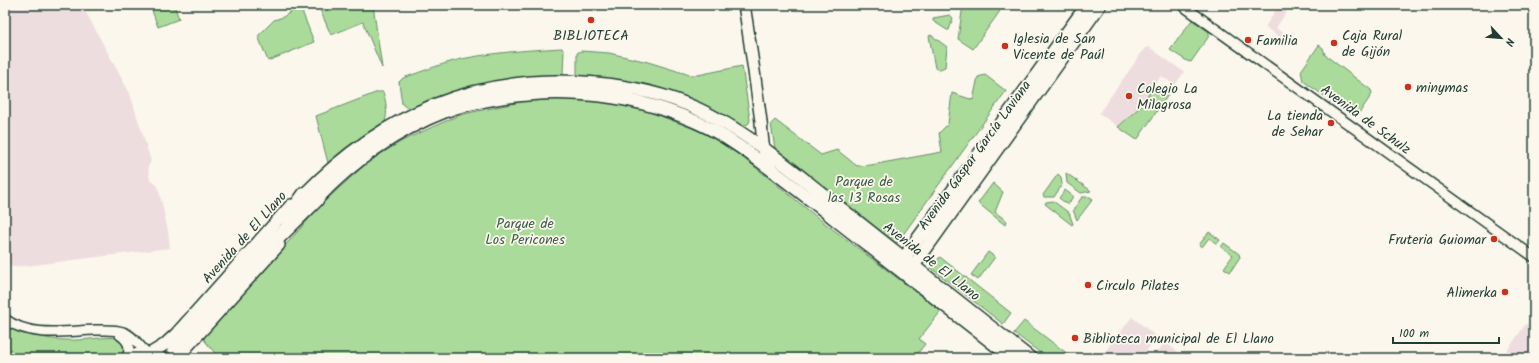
<svg xmlns="http://www.w3.org/2000/svg" width="1539" height="363" viewBox="0 0 1539 363" font-family="Kalam,sans-serif">
<style>
.built{fill:#eedddf}
.green{fill:#abdb9b;stroke:#658c68}
.lines{fill:none;stroke-linecap:round;stroke-linejoin:round}
.tertiary-casing{stroke:#1f3d34;stroke-width:12}
.secondary-casing{stroke:#1f3d34;stroke-width:14}
.primary-casing{stroke:#1f3d34;stroke-width:15}
.motorway-casing{stroke:#1f3d34;stroke-width:17}
.tertiary{stroke:#fbf7ec;stroke-width:9}
.secondary{stroke:#fbf7ec;stroke-width:11}
.primary{stroke:#fbf7ec;stroke-width:12}
.motorway{stroke:#fbf7ec;stroke-width:14}
.poi-dot{fill:#c8321e;stroke:#fbf7ec;stroke-width:1.5}
.labels{text-anchor:middle;stroke-width:3.5;stroke-linejoin:round;paint-order:stroke}
.poi-label{font-size:14px;fill:#1f3d34;stroke:#fbf7ec;text-anchor:start}
.street-label{font-size:14px;fill:#1f3d34;stroke:#fbf7ec}
.park-label{font-size:14px;fill:#3b5d49;stroke:#fbf7ec}
</style>
<rect width="100%" height="100%" fill="#fbf7ec"/>
<filter id="ink" filterUnits="userSpaceOnUse"><feTurbulence type="fractalNoise" baseFrequency=".025" numOctaves="2"/><feDisplacementMap in="SourceGraphic" scale="8" xChannelSelector="R" yChannelSelector="G"/><feConvolveMatrix kernelMatrix="1 2 1 2 8 2 1 2 1" color-interpolation-filters="sRGB"/></filter>
<g filter="url(#ink)">
<path class="built" d="M5,5H82L130,94L151,161L148,167L150,180L157,185L160,195L168,231L170,248L26,266L5,267Z
M1279,5H1291L1276,28L1284,34L1281,38L1265,27Z
M1149,47L1184,72L1175,85L1161,76L1141,106L1118,127L1099,113L1145,48Z
M1132,317L1157,337L1141,358H1100Z
M1534,318V358H1502L1525,325L1530,322V319Z
M1165,342L1185,358H1153Z"/>
<path class="green" d="M150,5H174L179,19L158,27Z
M318,5H373L382,68L363,22L331,35Z
M963,5H992L1000,11L973,49L958,39Z
M300,6L314,42L268,61L258,36L274,20L283,17Z
M950,15L953,18L949,30H947L933,21V18Z
M1192,20L1209,32V36L1191,62L1187,61L1170,50Z
M931,35L947,47L945,67L937,70L935,68L929,36Z
M1319,45L1323,48L1325,55L1371,90L1372,94L1360,112L1349,113L1303,81L1301,71Z
M562,48L564,52L563,73L559,77C507,73 459,89 412,108H407L402,104L399,82L403,78C424,71 445,62 467,58C498,52 530,50 562,48Z
M581,51L609,53L648,62L690,75H698L742,66L750,120L749,123L743,127L712,110L633,83L620,80L578,76L577,75V53Z
M985,75L1006,91L897,243H895L775,149L771,124L775,120L821,155L837,150L857,166L871,165L942,152L939,133L948,124L952,93L973,100L978,77Z
M1154,85L1168,95L1137,140L1118,127L1141,106Z
M378,92H383C386,101 388,112 385,122L347,147L328,163L316,116Z
M577,99L614,103L640,108L707,134L733,149L818,218L941,311L919,339L925,344L914,358H219L205,341L203,336L326,200L369,161L404,140L459,115L530,100Z
M1066,173L1090,190L1091,191L1081,193L1067,183Z
M1058,174L1061,177L1062,185L1054,197H1044L1043,195Z
M993,183L1003,192L995,212L1007,221L1005,225L978,203Z
M1065,190L1073,196L1068,205L1059,198Z
M1082,197H1090L1093,199L1077,220L1073,210Z
M1053,201L1069,213L1073,224L1072,225L1045,204L1046,202Z
M1209,232L1220,240L1217,244L1209,238L1202,247L1199,245Z
M1224,243L1239,254L1240,257L1230,272L1224,268L1233,255L1221,247Z
M988,252L995,257L978,280L971,275Z
M940,257L1011,313L1003,324L931,268Z
M1024,321L1073,358H1047L1014,333Z
M5,323C24,333 45,340 67,340C85,341 102,336 119,338L124,344L123,354L119,358H33L5,355Z"/>
<g class="lines">
<defs>
<path id="tertiary" d="M1182,5L1534,257
M5,319C30,338 66,331 95,330C104,330 115,329 123,332C133,335 139,346 146,352
M120,335C129,341 131,348 127,358"/>
<path id="secondary" d="M744,5C750,41 755,78 760,114C763,133 761,154 772,170
M151,353L164,345L176,334L291,205
M130,358C140,351 151,351 161,358
M179,358L187,347L279,245"/>
<path id="primary" d="M305,194C383,114 479,73 591,83C628,86 665,94 698,109C748,132 790,169 834,203C899,254 964,306 1030,358
M316,200C351,162 397,130 446,111C460,105 475,103 489,100C562,85 641,94 707,127C729,138 749,153 768,167C791,185 814,202 836,220C895,266 954,312 1012,358
M903,266L904,258L1087,5
M907,268L914,265L1100,5"/>
<path id="motorway" d="M287,219L305,194
M174,347L246,269L316,200"/>
</defs>
<use href="#tertiary" class="tertiary-casing"/>
<use href="#secondary" class="secondary-casing"/>
<use href="#primary" class="primary-casing"/>
<use href="#motorway" class="motorway-casing"/>
<use href="#tertiary" class="tertiary"/>
<use href="#secondary" class="secondary"/>
<use href="#primary" class="primary"/>
<use href="#motorway" class="motorway"/>
</g>
</g>
<g class="poi-dot">
<circle cx="591" cy="20" r="4"/>
<circle cx="1248" cy="40" r="4"/>
<circle cx="1334" cy="43" r="4"/>
<circle cx="1005" cy="46" r="4"/>
<circle cx="1408" cy="87" r="4"/>
<circle cx="1129" cy="96" r="4"/>
<circle cx="1331" cy="123" r="4"/>
<circle cx="1494" cy="239" r="4"/>
<circle cx="1088" cy="285" r="4"/>
<circle cx="1505" cy="292" r="4"/>
<circle cx="1075" cy="338" r="4"/>
</g>
<g class="labels">
<g class="poi-label">
<text x="591" y="40" text-anchor="middle">BIBLIOTECA</text>
<text x="1342" y="40">Caja Rural<tspan x="1342" dy="16">de Gijón</tspan></text>
<text x="1013" y="43">Iglesia de San<tspan x="1013" dy="16">Vicente de Paúl</tspan></text>
<text x="1256" y="45">Familia</text>
<text x="1416" y="92">minymas</text>
<text x="1137" y="93">Colegio La<tspan x="1137" dy="16">Milagrosa</tspan></text>
<text x="1323" y="120" text-anchor="end">La tienda<tspan x="1323" dy="16">de Sehar</tspan></text>
<text x="1486" y="244" text-anchor="end">Fruteria Guiomar</text>
<text x="1096" y="290">Circulo Pilates</text>
<text x="1497" y="297" text-anchor="end">Alimerka</text>
<text x="1083" y="343">Biblioteca municipal de El Llano</text>
</g>
<g class="street-label">
<text transform="translate(1366 119) rotate(36)" y="5">Avenida de Schulz</text>
<text transform="translate(974 155) rotate(-54)" y="5">Avenida Gaspar García Laviana</text>
<text transform="translate(244 237) rotate(-48)" y="5">Avenida de El Llano</text>
<text transform="translate(932 261) rotate(38)" y="5">Avenida de El Llano</text>
</g>
<g class="park-label">
<text x="864" y="186">Parque de<tspan x="864" dy="16">las 13 Rosas</tspan></text>
<text x="525" y="228">Parque de<tspan x="525" dy="16">Los Pericones</tspan></text>
</g>
</g>
<rect width="1539" height="363" fill="none" stroke="#fbf7ec" stroke-width="20"/>
<rect x="10" y="10" width="1519" height="343" fill="none" stroke="#1f3d34" stroke-width="1.5" filter="url(#ink)"/>
<g transform="translate(1501 38) rotate(116)" stroke="#fbf7ec" stroke-width="3" paint-order="stroke">
<path d="M0-3L7 15L0 10L-7 15Z" fill="#1f3d34"/>
<text y="-6" font-size="11" font-weight="bold" text-anchor="middle" fill="#1f3d34">N</text>
</g>
<path d="M1393 337v6h106v-6" fill="none" stroke="#1f3d34" stroke-width="2"/>
<text x="1399" y="337" font-size="12" fill="#1f3d34" stroke="#fbf7ec" stroke-width="3" paint-order="stroke">100 m</text>
</svg>
